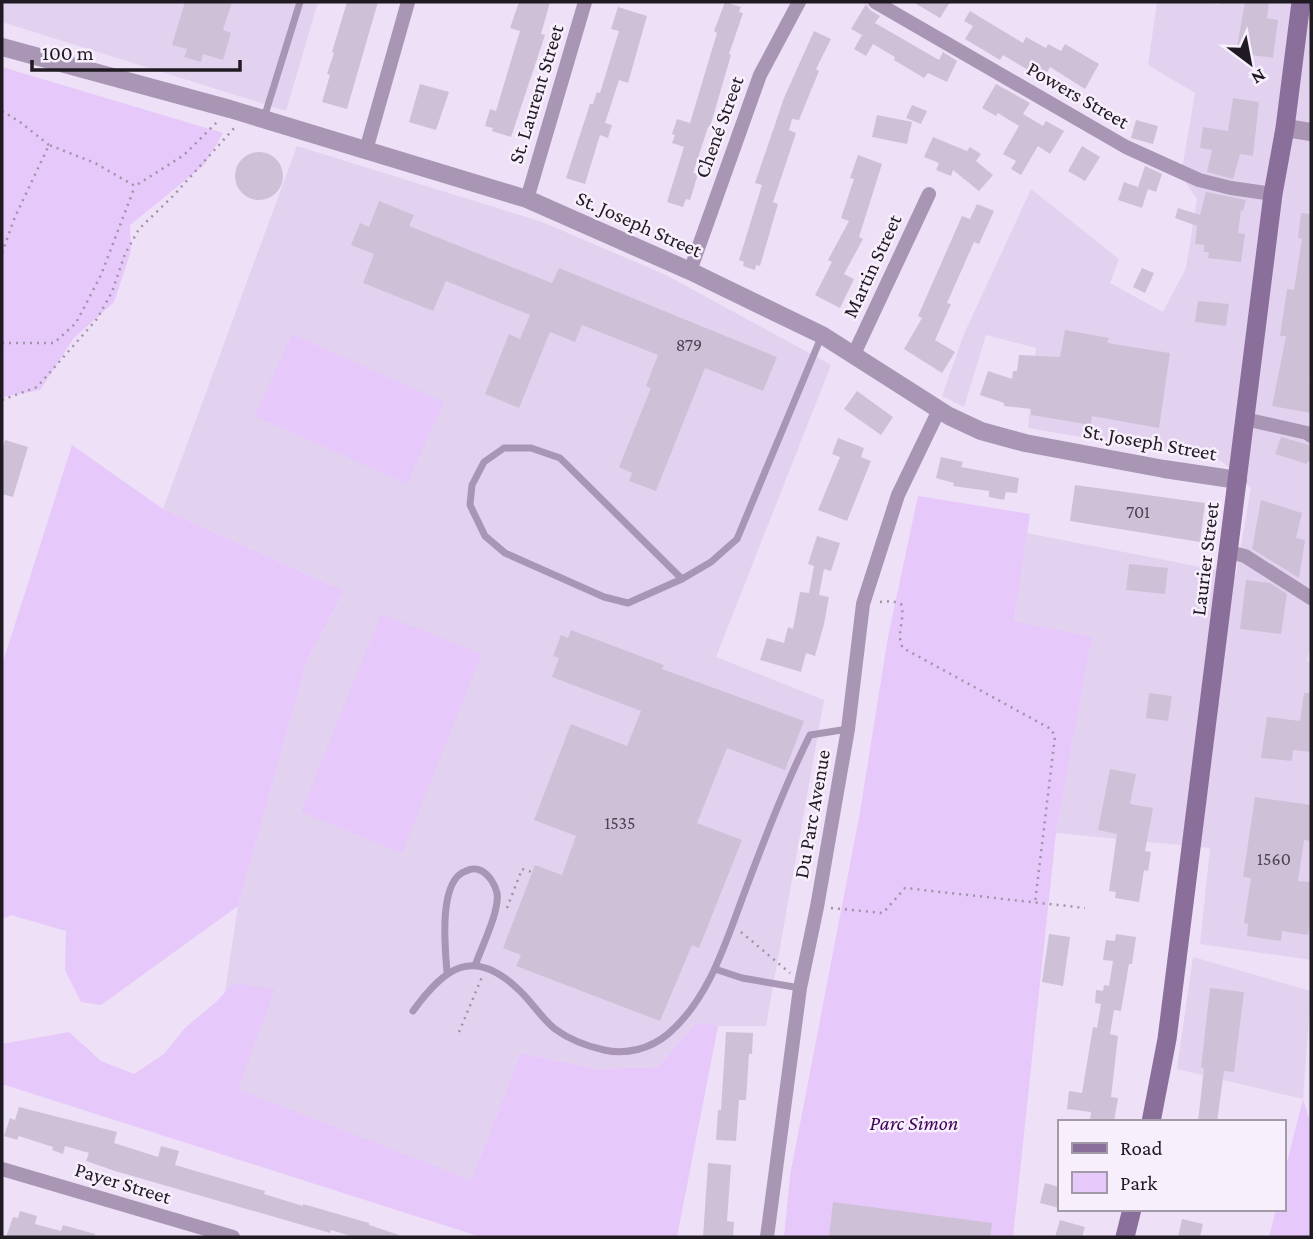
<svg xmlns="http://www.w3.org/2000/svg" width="1313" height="1239" viewBox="0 0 1313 1239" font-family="'Crimson Pro',serif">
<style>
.built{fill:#e3d2ef}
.green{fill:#e6c8fa}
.building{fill:#cec1d7}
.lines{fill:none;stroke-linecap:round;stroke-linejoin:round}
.path{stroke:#9e94a5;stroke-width:2.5;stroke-dasharray:2 5;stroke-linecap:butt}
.service{stroke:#a896b4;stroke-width:7}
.minor{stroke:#a896b4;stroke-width:14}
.tertiary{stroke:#a896b4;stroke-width:18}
.secondary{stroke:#8a6f9b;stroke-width:19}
.labels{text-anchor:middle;stroke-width:5;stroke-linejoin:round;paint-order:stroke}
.number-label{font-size:18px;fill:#4c4450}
.street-label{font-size:21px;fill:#201b23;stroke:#f8effd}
.park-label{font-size:21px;font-style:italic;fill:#3f0358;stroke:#f8effd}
</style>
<rect width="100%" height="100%" fill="#eee0f7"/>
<path class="built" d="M2,2H318L286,111L2,22Z
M1157,2H1206L1219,5L1220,2H1311V646L1307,660L1311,664V960L1200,944L1210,848L1056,833L1092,637L1014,622L1027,533L1236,574L1251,488L1221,461L1028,428L1036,348L986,335L964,407L942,396L964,334L1031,189L1119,259L1110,283L1163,312L1186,268L1197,199L1181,175L1195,93L1148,65Z
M297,146L542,222L666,275L831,365L716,657L824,700L766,1026H718L697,1022L658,1067L596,1069L521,1053L471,1180L211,1083L238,906L307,661L344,591L163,509Z
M1193,957L1311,991L1303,1099L1177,1069Z"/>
<path class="green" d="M2,67L223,133L204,165L130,225L131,251L114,302L74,338L40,390L2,397Z
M292,334L444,402L407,484L255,416Z
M72,445L163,509L344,591L307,661L238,906L101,1005L81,1002L65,970L66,931L11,915L2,919V665Z
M918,496L1030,514L1014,621L1092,637L1056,833L1013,1237H784L790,1176L860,812L888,637Z
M381,614L482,654L402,853L301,812Z
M234,983L275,989L238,1089L471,1180L521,1053L596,1069L658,1067L697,1022L718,1026L677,1237H481L2,1084V1044L69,1032L101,1061L134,1074L164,1054L185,1028L217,1001Z
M1303,1099L1311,1125V1237H1269L1276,1209H1283V1178Z"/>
<path class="building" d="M185,2H232L223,30L231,33L223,60L203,54L201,62L184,57L187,49L172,45Z
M347,2H378L347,109L322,102L330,75L327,74L334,53L332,52Z
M519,2H550L541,34L545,35L511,137L492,131L493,128L485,126L490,109L496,111L513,54L520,31L510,28Z
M725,2L741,7L739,12L743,13L729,54L731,55L710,127H708L693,173L698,174L690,200L686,199L683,207L667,202L684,147L672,143L675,135L672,134L677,119L690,123L717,33L714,31Z
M913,2H950L940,18Z
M1245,2H1269L1267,18L1278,20L1273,58L1236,53Z
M866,4L870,10L880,16L875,23L939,60L943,52L957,61L947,82L928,73L924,78L894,60L895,57L873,44L866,56L854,49L862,35L851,29Z
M618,7L647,16L628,83L619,80L605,123L612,125L608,138L600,135L585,184L566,178L590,104H593L597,92L600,93L619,31L611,29Z
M970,11L1023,43L1026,37L1046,48L1048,44L1061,51L1065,44L1099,64L1085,89L1050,67L1043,79L1003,55L1000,60L965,39L973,26L964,21Z
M814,31L831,39L816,69L819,71L799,120L792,119L789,130L796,133L773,202L778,204L760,266L756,265L755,270L743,266L744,262L739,260L762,185L755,183L784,98Z
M420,84L449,92L436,130L409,122Z
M996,84L1030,103L1023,114L1043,126L1046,121L1064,131L1050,154L1038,146L1021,175L1011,169L1016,161L1003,154L1019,126L998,113L996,116L982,108Z
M1233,98L1259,102L1253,156L1240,154L1233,179L1207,172L1212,150L1200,148L1203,127L1228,131Z
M912,105L927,111L921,124L906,118Z
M877,115L912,122L907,144L872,137Z
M1136,120L1158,126L1153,144L1131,138Z
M933,137L967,151L970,147L981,154L976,161L993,175L979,191L953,170L951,176L936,170L939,163L924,157Z
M1082,146L1100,157L1085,181L1068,171Z
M235 176a24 24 0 1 1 48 0a24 24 0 1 1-48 0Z
M858,155L882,164L859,237L863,239L844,274L854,279L840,308L815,295L832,262L828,260L849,221L841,218L854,179L850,178Z
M1145,166L1162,174L1156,192L1148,189L1142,208L1118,200L1124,182L1138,187Z
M1206,192L1246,200L1243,211L1241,210L1238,233L1245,234L1241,262L1208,258L1209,252H1204V245L1195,244L1197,226L1175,218L1178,208L1200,215Z
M379,201L414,215L409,226L552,283L559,268L777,357L763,391L705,368L656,491L629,481L632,473L619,467L651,388L646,386L658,355L582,325L575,342L550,332L519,408L485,394L509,334L520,339L530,315L446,281L433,311L363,283L374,254L351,245L360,223L369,227Z
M977,204L994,211L979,244L974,242L947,303L951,304L935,340L955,352L942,373L904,349L922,318L918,316L962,216L970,219Z
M1301,213L1311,214V372L1309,383H1311V413L1272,406L1286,336H1280L1287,289L1294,290L1302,239L1298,238Z
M1142,268L1154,273L1145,293L1133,287Z
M1198,301L1229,304L1226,326L1195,322Z
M1065,330L1109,338L1107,343L1170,353L1159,428L1092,416L1091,425L1031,415V409L1004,406V403L980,395L988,371L1012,379L1013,371H1017L1019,355L1060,357Z
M857,391L893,417L881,435L844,409Z
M1281,437L1309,445L1311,462L1308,461L1307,464L1275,454Z
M838,438L864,448L861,457L871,461L847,521L818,510L840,457L832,454Z
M5,440L28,447L13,497L2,494V451Z
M941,457L963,462L961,467L1019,478L1017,493L1006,492L1004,500L989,497V491L953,486L954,483L936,478Z
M1075,485L1205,503L1200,542L1070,521Z
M1261,500L1302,513L1296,538L1305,540L1299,578L1252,549Z
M817,536L840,543L831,571L824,569L819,595L829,597L824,624L815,656L806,653L801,672L760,660L767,638L784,643L788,627L793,629L800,592L809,593L814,566L808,564Z
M1129,564L1168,568L1165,594L1126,590Z
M1246,580L1270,583L1287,594L1281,634L1240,629Z
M571,630L664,665L662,669L804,721L785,770L727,748L697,823L742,840L699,948L692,945L660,1021L516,966L521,955L503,948L535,865L562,875L576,836L534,820L571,724L627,746L641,711L552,677L559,658L553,656L561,635L568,638Z
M1149,693L1172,696L1168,721L1146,718Z
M1304,693H1311V752L1293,750L1292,761L1261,758L1267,717L1300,721Z
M1110,769L1136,774L1130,804L1153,808L1145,851L1151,852L1148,871L1144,870L1139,902L1115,898L1116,892L1109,891L1117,834L1098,830Z
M1255,797L1311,805V841L1304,840L1298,881L1311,882V914L1308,935L1282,931L1281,941L1247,936L1248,924L1244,923L1251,878L1243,877Z
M1049,934L1070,937L1063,986L1042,982Z
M1116,934L1136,937L1132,964H1129L1121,1011L1114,1010L1110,1034L1118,1036L1111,1097L1118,1098L1114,1122H1090L1091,1112L1067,1109L1069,1091L1082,1093L1093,1027L1097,1028L1101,1004L1095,1003L1096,990L1103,991L1104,985L1109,986L1113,961L1103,960L1106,940L1115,941Z
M1210,988L1244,992L1234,1072L1224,1071L1217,1122H1198L1204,1068H1201Z
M726,1032L753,1033L752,1054H749L746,1100H739L736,1141L716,1140L718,1110H721Z
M19,1107L117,1132L114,1143L158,1157L161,1146L179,1151L175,1165L265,1191L264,1194L303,1206V1204L369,1223V1225L399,1235V1237H354L331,1230L330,1233L115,1171L86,1161L89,1153L65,1146L63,1154L52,1150L53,1147L19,1136L17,1140L4,1136L10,1118L15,1120Z
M708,1163L731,1165L727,1221L734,1222L733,1237H703Z
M1045,1183L1059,1187V1208L1040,1203Z
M833,1202L992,1223L990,1237H829Z
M20,1211L37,1216L35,1224L61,1231L63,1225L95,1234L94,1237H6L13,1217L18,1218Z
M1182,1219L1203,1224L1200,1237H1178Z
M1060,1220L1085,1227L1082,1237H1055Z"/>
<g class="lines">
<path class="path" d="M2,111L20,122L49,145
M2,253L15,217L49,145L95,163L135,186L184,155L217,122
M2,343H54L76,323L101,275L135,186
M2,400L37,387L97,319L112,292L125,254L139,229L174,195L236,126
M880,602L892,601L901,604C906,619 895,634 903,648L1051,729L1055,736L1035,903
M507,908L522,869L532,872
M831,908L883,913L905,888L1085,908
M741,932L790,973
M459,1032L482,977"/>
<path class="service" d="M264,118L300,2
M682,579L560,458L531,448H504L484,462L472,485L470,505L485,536L505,553L604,597L628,603L682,579L711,562L737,539L822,335
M715,969L742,978L800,988
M447,972C445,948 438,880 466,871C472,868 476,868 482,871C489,875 495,884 497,893C500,911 481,948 475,966
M413,1011C445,967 473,946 519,990C532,1002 541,1018 555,1029C570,1040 586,1046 604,1050C626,1055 650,1049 668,1034C710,998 726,941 745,891C765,838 785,785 810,735L848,729"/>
<path class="minor" d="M875,2L1126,147L1199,180L1231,188L1273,194
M366,150L408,2
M527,199L585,2
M690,271L760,75L799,2
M854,354L929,194
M1245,419L1307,433L1311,436
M1229,552L1245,556L1311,598
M2,1169L233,1237
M767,1237L800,988L817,907L848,729L863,604L898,495L939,410"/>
<path class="tertiary" d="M2,47L230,109L527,199L690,271L822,335L949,416L981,431L1025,443L1164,469L1238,480
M1285,128L1311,132"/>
<path class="secondary" d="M1151,1122L1167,1039L1273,194L1285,128L1301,2
M1125,1237L1132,1209"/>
</g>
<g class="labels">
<g class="number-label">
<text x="689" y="351">879</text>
<text x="1138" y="518">701</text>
<text x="620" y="829">1535</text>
<text x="1274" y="865">1560</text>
</g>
<g class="street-label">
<text transform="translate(536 94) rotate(-73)" y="7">St. Laurent Street</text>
<text transform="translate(1078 95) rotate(30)" y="7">Powers Street</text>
<text transform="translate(719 127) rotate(-70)" y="7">Chené Street</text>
<text transform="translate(639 224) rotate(24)" y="7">St. Joseph Street</text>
<text transform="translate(872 266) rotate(-65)" y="7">Martin Street</text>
<text transform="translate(1150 442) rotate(10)" y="7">St. Joseph Street</text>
<text transform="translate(1205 559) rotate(-83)" y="7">Laurier Street</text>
<text transform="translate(812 814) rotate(-80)" y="7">Du Parc Avenue</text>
<text transform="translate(123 1183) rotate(17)" y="7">Payer Street</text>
</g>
<g class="park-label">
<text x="914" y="1130">Parc Simon</text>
</g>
</g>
<rect width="1313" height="1239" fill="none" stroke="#201b23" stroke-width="7"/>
<rect x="1058" y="1120" width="228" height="91" fill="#f8effd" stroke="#a29aa6" stroke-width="2"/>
<rect x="1072" y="1143" width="35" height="10" fill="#8a6f9b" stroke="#a29aa6" stroke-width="2"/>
<text x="1120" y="1155" font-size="21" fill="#201b23">Road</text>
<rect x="1072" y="1172" width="35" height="21" fill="#e6c8fa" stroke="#a29aa6" stroke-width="2"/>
<text x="1120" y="1190" font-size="21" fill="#201b23">Park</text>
<g transform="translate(1250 63) rotate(148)" stroke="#f8effd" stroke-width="5" paint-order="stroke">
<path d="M0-5L12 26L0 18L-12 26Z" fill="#201b23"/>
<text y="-10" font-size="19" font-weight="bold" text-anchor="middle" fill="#201b23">N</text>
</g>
<path d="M32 60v10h208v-10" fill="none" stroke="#201b23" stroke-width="3.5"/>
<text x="42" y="60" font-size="21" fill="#201b23" stroke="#f8effd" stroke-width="5" paint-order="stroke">100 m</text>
</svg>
